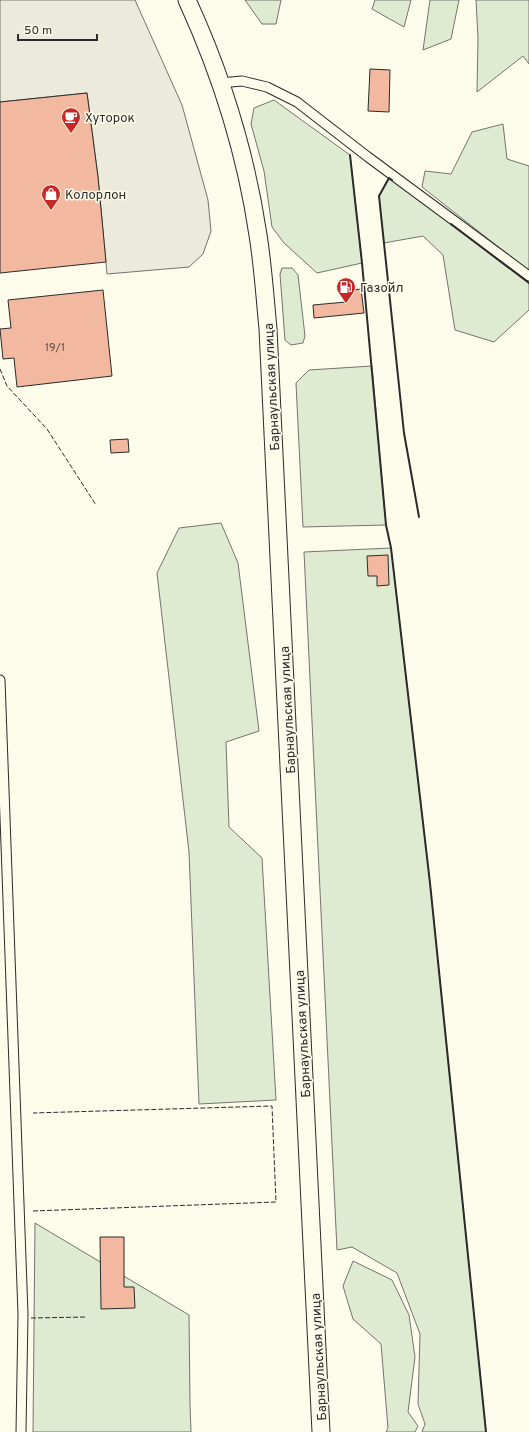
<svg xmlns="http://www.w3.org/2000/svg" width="529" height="1432" viewBox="0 0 529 1432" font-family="Overpass,sans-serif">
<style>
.green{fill:#deebd1;stroke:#74746e}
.parking{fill:#eceadb;stroke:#74746e}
.building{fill:#f2b8a0;stroke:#2b2b2b}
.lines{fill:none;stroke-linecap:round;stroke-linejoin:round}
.street-casing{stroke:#2b2b2b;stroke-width:11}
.highway-casing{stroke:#2b2b2b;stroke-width:19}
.street{stroke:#fdfbea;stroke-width:9}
.highway{stroke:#fdfbea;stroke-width:17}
.fence{stroke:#2b2b2b;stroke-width:1;stroke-dasharray:5 2;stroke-linecap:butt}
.wall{stroke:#2b2b2b;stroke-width:2}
.labels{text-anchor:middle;stroke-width:3;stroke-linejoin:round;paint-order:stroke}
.number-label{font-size:11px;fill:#5d4e48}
.poi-label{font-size:13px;fill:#2b2b2b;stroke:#fdfbea;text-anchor:start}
.street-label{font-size:13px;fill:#2b2b2b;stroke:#fdfbea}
</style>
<rect width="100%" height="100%" fill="#fdfbea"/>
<path class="green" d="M245,0H281L276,24H262Z
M375,0H411L404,27L372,9Z
M430,0H459L451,39L423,50Z
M476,0H529V64L523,56L477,92L478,38Z
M274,100L350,155L362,263L317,273L284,243L272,227L264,171L251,124L254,108Z
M503,124L507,159L529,166V271L422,187L425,171L451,174L472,132Z
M389,178L529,283V310L494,342L455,330L443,255L423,236L384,243L379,196Z
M282,268H292L298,275L305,336L303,343L291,345L285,340L280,274Z
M372,366L386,525L303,527L296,383L309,370Z
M221,523L238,563L259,731L226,742L229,827L262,858L276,1100L199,1104L189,852L157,573L179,528Z
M391,548L430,883L486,1432H422L425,1424L418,1404L420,1334L397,1273L352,1247L337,1250L304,552Z
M35,1223L189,1315L190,1404L191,1432H33Z
M353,1261L392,1280L409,1315L415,1357L408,1412L418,1426L415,1432H386L388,1428L381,1344L353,1319L343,1286Z"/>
<path class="parking" d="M0,0H135L182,105L208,200L211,231L203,254L189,267L107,274L98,177L87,93L0,102Z"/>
<path class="building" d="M370,69L390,70L389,112L368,111Z
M87,93L98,177L106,262L0,273V102Z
M361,289L364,313L314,318L313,305L346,302L345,291Z
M103,290L112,376L17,387L14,358L3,359L0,329L11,328L8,300Z
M128,439L129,452L111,453L110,440Z
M388,555L389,585L377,586V576H368L367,556Z
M100,1237H124V1287H134L135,1308L101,1309Z"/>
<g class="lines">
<defs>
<path id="street" d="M220,83L242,81L267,87L297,102L368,157L529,276
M0,680L23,1314L21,1432"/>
<path id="highway" d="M187,0C221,74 246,154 258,235C263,266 265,298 268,329L321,1432"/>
</defs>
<use href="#street" class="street-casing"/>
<use href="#highway" class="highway-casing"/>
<use href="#street" class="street"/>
<use href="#highway" class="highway"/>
<path class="fence" d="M0,369L7,386L47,429L96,505
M33,1211L276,1202L272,1106L33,1113
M31,1318L86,1317"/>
<path class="wall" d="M350,155L362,263L386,525L391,548L430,883L486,1432
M392,180L389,178L379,196L404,433L419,517
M451,224L529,283"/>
</g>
<defs>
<symbol id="cafe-pin" viewBox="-11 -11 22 30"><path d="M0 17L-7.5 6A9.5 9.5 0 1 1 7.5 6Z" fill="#c62828" stroke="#fdfbea"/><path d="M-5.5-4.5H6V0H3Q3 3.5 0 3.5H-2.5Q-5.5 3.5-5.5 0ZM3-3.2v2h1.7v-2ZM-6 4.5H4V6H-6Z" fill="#fff"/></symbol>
<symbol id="shop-pin" viewBox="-11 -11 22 30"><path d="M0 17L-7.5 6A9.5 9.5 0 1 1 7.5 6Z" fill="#c62828" stroke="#fdfbea"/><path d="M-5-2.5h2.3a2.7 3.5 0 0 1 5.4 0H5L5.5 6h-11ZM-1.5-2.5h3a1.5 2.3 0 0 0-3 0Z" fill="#fff"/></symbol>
<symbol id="fuel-pin" viewBox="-11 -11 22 30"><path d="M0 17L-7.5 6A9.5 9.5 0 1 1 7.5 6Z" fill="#c62828" stroke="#fdfbea"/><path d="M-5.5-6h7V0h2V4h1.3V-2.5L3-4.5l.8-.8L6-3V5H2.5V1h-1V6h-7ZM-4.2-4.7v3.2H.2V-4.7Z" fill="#fff"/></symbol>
</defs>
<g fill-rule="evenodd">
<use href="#cafe-pin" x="60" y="106" width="22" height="30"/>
<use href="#shop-pin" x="40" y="183" width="22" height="30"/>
<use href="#fuel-pin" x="335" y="276" width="22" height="30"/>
</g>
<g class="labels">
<g class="number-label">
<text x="55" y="351">19/1</text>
</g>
<g class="poi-label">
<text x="85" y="122">Хуторок</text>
<text x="65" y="199">Колорлон</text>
<text x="360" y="292">Газойл</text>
</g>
<g class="street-label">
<text transform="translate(271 387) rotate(-93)" y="5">Барнаульская улица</text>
<text transform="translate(287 710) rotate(-93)" y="5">Барнаульская улица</text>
<text transform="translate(302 1034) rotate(-93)" y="5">Барнаульская улица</text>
<text transform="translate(318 1357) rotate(-93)" y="5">Барнаульская улица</text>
</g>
</g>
<path d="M18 34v6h79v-6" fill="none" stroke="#2b2b2b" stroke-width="2"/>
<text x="24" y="34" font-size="12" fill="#2b2b2b" stroke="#fdfbea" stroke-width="3" paint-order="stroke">50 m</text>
</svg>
